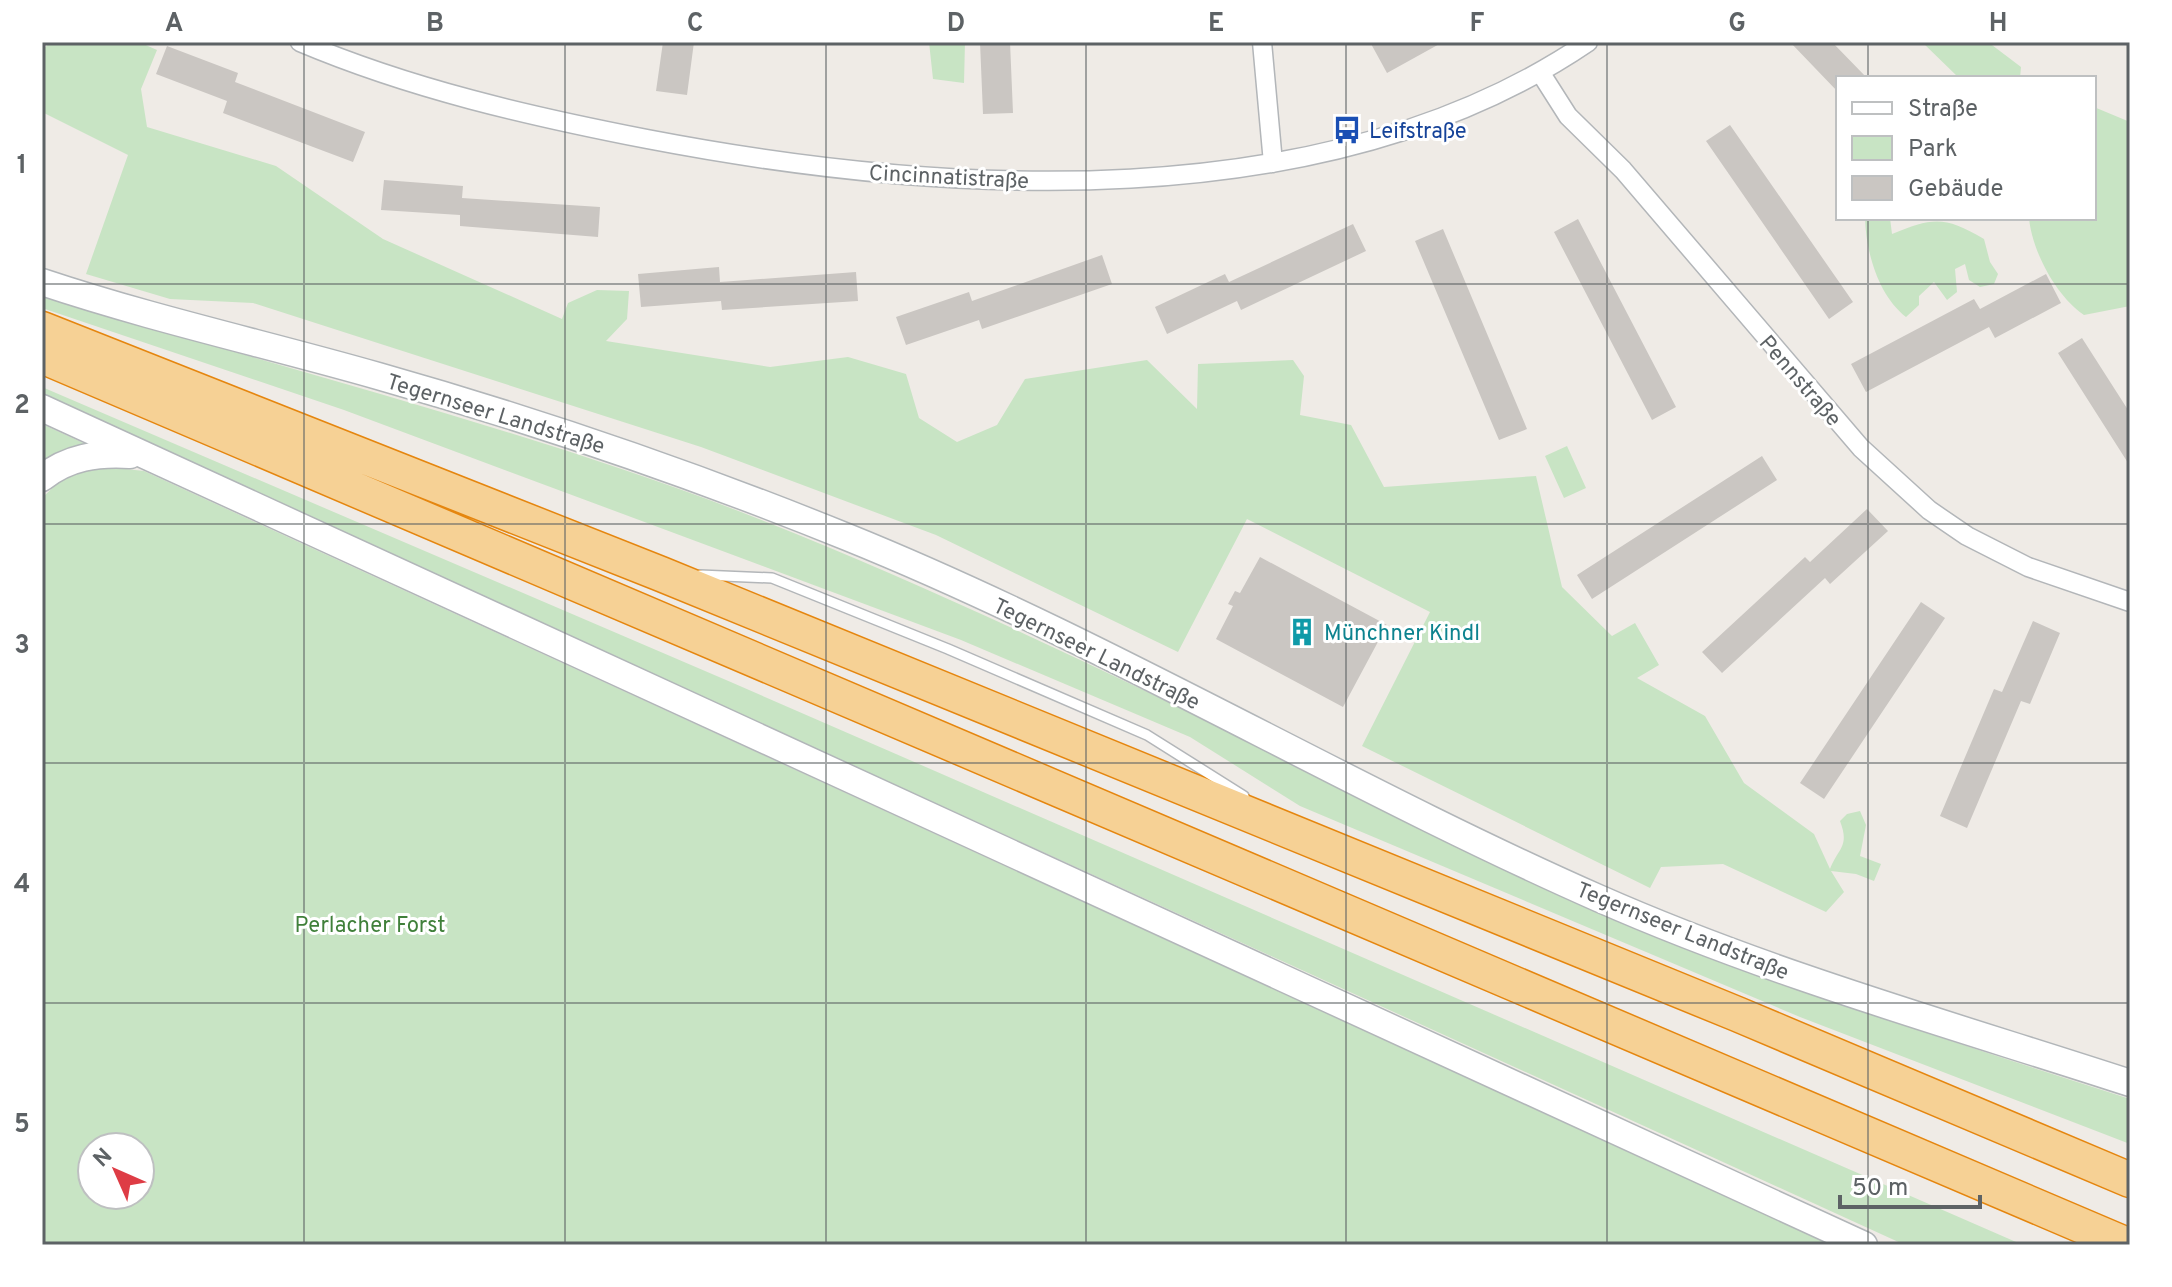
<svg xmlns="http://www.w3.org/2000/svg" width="2172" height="1287" viewBox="0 0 2172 1287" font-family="Overpass,sans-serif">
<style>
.green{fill:#c8e4c4;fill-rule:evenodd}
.building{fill:#cac6c2}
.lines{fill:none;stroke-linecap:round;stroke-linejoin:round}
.lane-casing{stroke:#b3b6b9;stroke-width:12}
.street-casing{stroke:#b3b6b9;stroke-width:21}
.secondary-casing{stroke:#b2b6b9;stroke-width:29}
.highway-casing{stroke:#e5860f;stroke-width:37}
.lane{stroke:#fff;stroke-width:9}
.street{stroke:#fff;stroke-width:18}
.secondary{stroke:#fff;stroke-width:26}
.highway{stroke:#f6d195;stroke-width:34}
.grid{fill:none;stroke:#5d6265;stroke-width:2;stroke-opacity:0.55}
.labels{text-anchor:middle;stroke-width:6;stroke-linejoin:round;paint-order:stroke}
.transit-label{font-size:22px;fill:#164399;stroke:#fff;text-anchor:start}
.street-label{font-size:22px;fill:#5d6265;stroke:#fff}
.culture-label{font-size:22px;fill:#0d838f;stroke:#fff;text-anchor:start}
.park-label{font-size:22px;fill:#40803a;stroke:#fff}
.neatline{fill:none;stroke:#5d6265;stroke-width:3}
.grid-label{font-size:26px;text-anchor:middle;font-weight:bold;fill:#5d6265}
</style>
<rect width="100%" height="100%" fill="#efebe6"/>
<path class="green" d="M51,42H139L157,50L141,89L147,127L276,166L383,239L562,319L568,303L597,290L629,291L627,319L606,341L770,367L848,357L906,374L919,418L957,442L997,425L1025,379L1147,360L1197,409L1198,364L1293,360L1304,376L1300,415L1351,425L1384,487L1536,476L1562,587L1612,636L1635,623L1659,665L1637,678L1705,716L1744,783L1814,834L1830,869C1838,848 1850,847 1840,821L1847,814L1860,811L1866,825L1860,856L1881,864L1874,881L1856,874L1831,871L1844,892L1826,912L1723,864L1661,867L1650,888L1362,746L1430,612L1247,519L1178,652L936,535L701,447L253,303L170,299L86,274L128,155L42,112V50Z
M929,42H965L964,83L933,79Z
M1922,42H1988L2021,67L2020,78H1959Z
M2094,107L2130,122V306L2084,315C2056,296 2032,251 2029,218H2094Z
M1865,218H1890L1892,234C1933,217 1945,216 1984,239L1990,262L1998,274L1994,284L1980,287L1969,280L1965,264L1955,269L1957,292L1947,300L1934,282L1919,296V305L1906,317C1878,295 1866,252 1865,218Z
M42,294C275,368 512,424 741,512C1032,625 1306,775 1590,904C1765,984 1948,1040 2130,1099V1144L1800,1017L1300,806L1190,737L961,640L344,410L42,308Z
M42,387L733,683L2023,1245H1905L42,396Z
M42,424L90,446L42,468Z
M1567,446L1586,488L1564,498L1545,456Z
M99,466L144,471L1831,1245H42V498L64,477ZM92,1147H140V1195H92Z"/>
<path class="building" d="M663,42H694L687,95L656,91Z
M980,42H1010L1013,113L983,114Z
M1370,42H1443L1387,73Z
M1790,42H1832L1867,78H1838V92Z
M167,46L238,73L235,82L365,132L353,162L223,113L227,101L156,74Z
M1730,125L1853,302L1829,319L1706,141Z
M384,180L463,186L462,198L600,207L598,237L460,226V215L381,210Z
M1578,219L1676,407L1652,420L1554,232Z
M1353,224L1366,251L1241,310L1237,301L1167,334L1155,307L1225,274L1229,282Z
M1443,229L1527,429L1499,440L1415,241Z
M1102,255L1112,284L982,329L979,320L906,345L896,317L969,292L972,301Z
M719,267L720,282L856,272L858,301L722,310L721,301L641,307L638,274Z
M2046,274L2061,303L1995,338L1989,327L1866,392L1851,364L1974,299L1980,309Z
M2082,338L2130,413V466L2058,353Z
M1762,456L1777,480L1592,599L1577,575Z
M1867,509L1888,531L1830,584L1825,578L1722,673L1702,652L1805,557L1810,562Z
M1260,557L1387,625L1343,707L1216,639L1233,606L1228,604L1235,591L1240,593Z
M1921,602L1945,618L1824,799L1800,783Z
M2033,621L2060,633L2030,704L2021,701L1967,828L1940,816L1994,689L2002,692Z"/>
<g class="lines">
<defs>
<path id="lane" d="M700,575L772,578L948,649L1147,735L1244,796"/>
<path id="street" d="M300,42C411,89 529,116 647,139C944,196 1326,220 1588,42
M1262,42L1273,163
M1540,72L1568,116L1623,170L1861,448L1929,510L1967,536L2028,567L2130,602"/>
<path id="secondary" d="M42,282C153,319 266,344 378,376C537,421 694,475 847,537C1104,641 1344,786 1598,898C1770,974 1952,1025 2130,1083
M42,408L1864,1245
M42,478C68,457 97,453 130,455"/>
<path id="highway" d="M42,329L661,574L1737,1014L2130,1180
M42,356L2127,1245"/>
</defs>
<use href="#lane" class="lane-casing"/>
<use href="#street" class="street-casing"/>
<use href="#secondary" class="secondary-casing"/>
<use href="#highway" class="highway-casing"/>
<use href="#lane" class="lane"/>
<use href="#street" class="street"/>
<use href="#secondary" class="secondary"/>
<use href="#highway" class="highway"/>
</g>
<path class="grid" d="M304,42V1245M565,42V1245M826,42V1245M1086,42V1245M1346,42V1245M1607,42V1245M1868,42V78M1868,218V1245M42,284H2130M42,524H2130M42,763H2130M42,1003H2130"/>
<defs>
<symbol id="bus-bare" viewBox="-9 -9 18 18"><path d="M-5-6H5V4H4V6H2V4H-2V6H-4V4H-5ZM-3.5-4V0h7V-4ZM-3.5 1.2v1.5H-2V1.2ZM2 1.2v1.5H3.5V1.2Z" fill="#1a4fb4" stroke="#fff" stroke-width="2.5" paint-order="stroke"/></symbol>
<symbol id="building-bare" viewBox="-9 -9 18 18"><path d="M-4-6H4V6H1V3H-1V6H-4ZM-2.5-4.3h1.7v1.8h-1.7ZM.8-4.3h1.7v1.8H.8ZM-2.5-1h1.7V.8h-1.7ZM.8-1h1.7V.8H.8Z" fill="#0f9aa8" stroke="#fff" stroke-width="2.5" paint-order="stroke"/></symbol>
</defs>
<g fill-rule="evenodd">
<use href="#bus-bare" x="1327" y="110" width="40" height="40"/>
<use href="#building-bare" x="1282" y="612" width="40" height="40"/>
</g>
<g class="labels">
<g class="transit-label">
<text x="1369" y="138">Leifstraße</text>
</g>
<g class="street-label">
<text transform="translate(949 176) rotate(3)" y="8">Cincinnatistraße</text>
<text transform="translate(1801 380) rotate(49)" y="8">Pennstraße</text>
<text transform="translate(496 413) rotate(17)" y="8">Tegernseer Landstraße</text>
<text transform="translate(1097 653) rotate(26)" y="8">Tegernseer Landstraße</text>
<text transform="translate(1683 930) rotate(22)" y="8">Tegernseer Landstraße</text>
</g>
<g class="culture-label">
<text x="1324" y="640">Münchner Kindl</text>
</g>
<g class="park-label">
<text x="370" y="932">Perlacher Forst</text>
</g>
</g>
<rect width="2172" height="1287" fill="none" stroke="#ffffff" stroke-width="88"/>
<rect x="1836" y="76" width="260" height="144" fill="#ffffff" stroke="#bec0c1" stroke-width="2"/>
<rect x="1852" y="102" width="40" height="12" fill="#ffffff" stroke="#bec0c1" stroke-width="2"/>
<text x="1908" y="116" font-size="24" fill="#5d6265">Straße</text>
<rect x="1852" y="136" width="40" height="24" fill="#c8e4c4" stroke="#bec0c1" stroke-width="2"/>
<text x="1908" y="156" font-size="24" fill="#5d6265">Park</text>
<rect x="1852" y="176" width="40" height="24" fill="#cac6c2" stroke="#bec0c1" stroke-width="2"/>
<text x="1908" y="196" font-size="24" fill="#5d6265">Gebäude</text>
<g transform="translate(116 1171) rotate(315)"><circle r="38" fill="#ffffff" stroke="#bec0c1" stroke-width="2"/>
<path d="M0-6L14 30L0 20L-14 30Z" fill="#de3c45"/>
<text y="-12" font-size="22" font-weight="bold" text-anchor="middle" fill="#5d6265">N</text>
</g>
<path d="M1840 1195v12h140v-12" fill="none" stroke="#5d6265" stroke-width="4"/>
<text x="1852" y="1195" font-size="24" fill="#5d6265" stroke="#ffffff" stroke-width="6" paint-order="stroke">50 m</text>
<rect x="44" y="44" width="2084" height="1199" class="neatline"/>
<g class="grid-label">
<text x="174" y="31">A</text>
<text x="435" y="31">B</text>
<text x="695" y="31">C</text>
<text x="956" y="31">D</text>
<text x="1216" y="31">E</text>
<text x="1477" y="31">F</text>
<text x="1737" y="31">G</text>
<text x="1998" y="31">H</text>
<text x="22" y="173">1</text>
<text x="22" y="413">2</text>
<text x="22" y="653">3</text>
<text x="22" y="892">4</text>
<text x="22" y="1132">5</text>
</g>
</svg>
